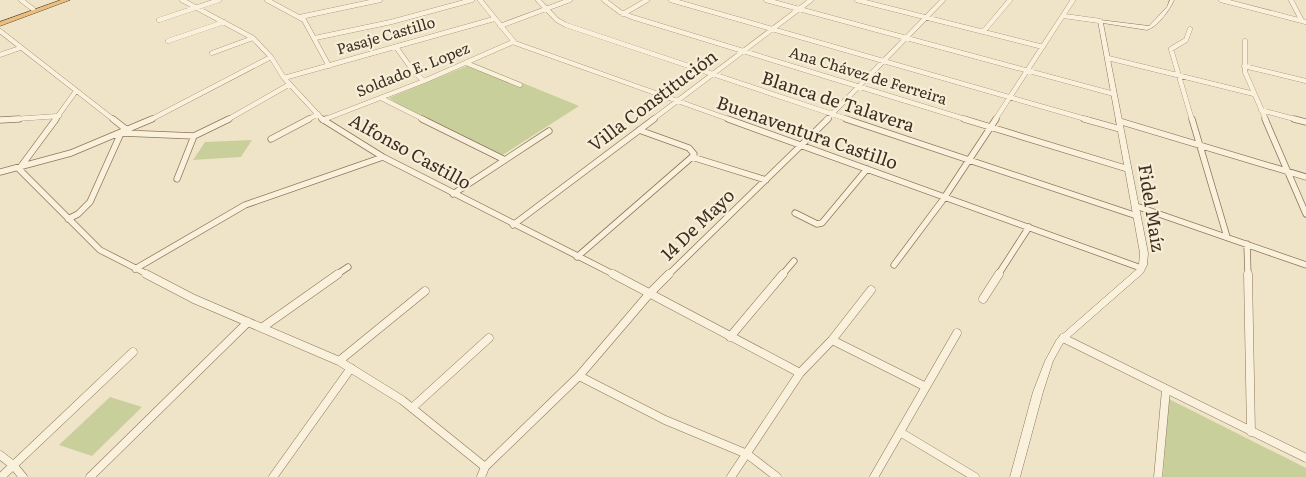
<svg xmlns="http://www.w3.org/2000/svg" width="1306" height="477" viewBox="0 0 1306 477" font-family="Literata,serif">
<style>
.green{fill:#c9cf9b}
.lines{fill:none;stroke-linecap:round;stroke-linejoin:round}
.minor-far2-casing{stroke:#8d765c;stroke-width:5}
.minor-far1-casing{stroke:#8d765c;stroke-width:7}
.minor-casing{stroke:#8d765c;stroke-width:9}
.tertiary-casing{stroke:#8d765c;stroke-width:1}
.trunk-casing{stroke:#5b4430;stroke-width:1}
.minor-far2{stroke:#faf1dc;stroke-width:4.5}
.minor-far1{stroke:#faf1dc;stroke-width:5.5}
.minor{stroke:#faf1dc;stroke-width:8}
.tertiary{fill:#faf1dc;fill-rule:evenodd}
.trunk{fill:#eabe7c;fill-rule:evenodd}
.labels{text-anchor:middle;stroke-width:4.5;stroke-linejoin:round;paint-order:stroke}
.far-street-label{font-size:15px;fill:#3d2e20;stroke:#f7eed8}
.street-label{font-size:18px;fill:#3d2e20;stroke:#f7eed8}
</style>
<rect width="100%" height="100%" fill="#f0e4c8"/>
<path class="green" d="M474,63L579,106L501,156L404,108L389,98Z
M252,140L241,157L193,160L205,142Z
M110,397L142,407L92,456L59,445Z
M1169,399L1306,468V477H1163Z"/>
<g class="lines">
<defs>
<path id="minor-far2" d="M21,0L33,9
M182,0L253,38L271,57L284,78L323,120
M267,0L304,20L329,66
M480,0L515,43L731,120
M538,0L557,20L566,25L850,120
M604,0L620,12L632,17L968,120
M671,0L1089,120
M766,0L1114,94
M857,0L1043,47
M1221,0L1306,22
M1291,0L1302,21
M623,14L647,0
M1064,16L1100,21
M300,17L380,0
M159,20L219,0
M500,26L570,0
M1190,29L1186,40L1171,49L1192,120
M0,31L114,120
M983,32L1010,0
M315,38L391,22L472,0
M168,41L224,22
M1245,41V72L1266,120
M396,47L414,72L424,81
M212,53L253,38
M0,55L20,48
M1108,58L1254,94
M466,63L520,85
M1244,66L1306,81
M284,78L494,19
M381,98L425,120
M1261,110L1298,120
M0,120L59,116
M55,120L76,91
M150,120L271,57
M227,120L290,84
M307,120L318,114
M323,120L424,81L513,42
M652,120L811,0
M826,120L943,0
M995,120L1073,0"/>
<path id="minor-far1" d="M56,119L19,169L100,250L149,275
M113,119L127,130
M322,119L383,157L615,275
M422,119L505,160
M728,119L1141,268
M846,119L1137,216
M964,119L1128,169
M1084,119L1120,129
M1192,119L1227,237
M1265,119L1306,214
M1294,119L1306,122
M0,120L19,119
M323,120L326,119
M1119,121L1306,177
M639,130L689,148L694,154L692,157L766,180
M122,133L194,136L229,119
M271,139L309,119
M0,172L71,153L152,119
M177,179L194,136
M453,194L549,131
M1136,206L1306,265
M795,213L817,224L822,223L867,169
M68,219L78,214L90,202L121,133
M513,225L654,119
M1247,244L1248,275
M577,257L692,157
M894,265L942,201L996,119
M135,269L245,205L383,157
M336,275L348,267
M668,275L828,119
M782,275L794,261
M998,275L1029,227"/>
<path id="minor" d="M146,274L194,299L339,361L402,400L485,467
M613,274L800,373
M1248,274L1251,432
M983,299L999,274
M263,327L338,274
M730,337L783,274
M1063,338L1306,458
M832,340L926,387
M339,361L425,291
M579,376L665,420L747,454L777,477
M412,408L489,338
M900,432L975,477
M0,455L13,465L23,477
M1,477L133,352
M90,477L248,322
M273,477L351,368
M481,477L485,467L579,376L650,293L669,274
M731,477L800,373L832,340L871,290
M874,477L957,333
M1158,477L1166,390"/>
<path id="tertiary" d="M1170,0H1174C1170,10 1157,27 1147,30L1103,23L1148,253L1147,265L1143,273L1063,343L1053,361L1043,392L1020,477H1010L1033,392L1045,361L1057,339L1137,269L1139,265L1140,253L1098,21L1100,20L1149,26L1167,7Z"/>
<path id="trunk" d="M61,0H70L0,26V22Z"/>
</defs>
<use href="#minor-far2" class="minor-far2-casing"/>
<use href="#minor-far1" class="minor-far1-casing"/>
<use href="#minor" class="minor-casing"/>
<use href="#tertiary" class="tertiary-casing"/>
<use href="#trunk" class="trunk-casing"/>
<use href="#minor-far2" class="minor-far2"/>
<use href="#minor-far1" class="minor-far1"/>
<use href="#minor" class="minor"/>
<use href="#tertiary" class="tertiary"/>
<use href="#trunk" class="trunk"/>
</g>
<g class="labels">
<g class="far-street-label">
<text transform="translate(386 36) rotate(-16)" y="5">Pasaje Castillo</text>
<text transform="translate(413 70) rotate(-22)" y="5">Soldado E. Lopez</text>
<text transform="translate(868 76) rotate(17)" y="5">Ana Chávez de Ferreira</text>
</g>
<g class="street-label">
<text transform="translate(653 101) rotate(-37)" y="6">Villa Constitución</text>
<text transform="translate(838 102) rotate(18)" y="6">Blanca de Talavera</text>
<text transform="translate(807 133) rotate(19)" y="6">Buenaventura Castillo</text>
<text transform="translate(410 152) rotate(29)" y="6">Alfonso Castillo</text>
<text transform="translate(1151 208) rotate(81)" y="6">Fidel Maíz</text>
<text transform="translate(698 225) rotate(-44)" y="6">14 De Mayo</text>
</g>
</g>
</svg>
